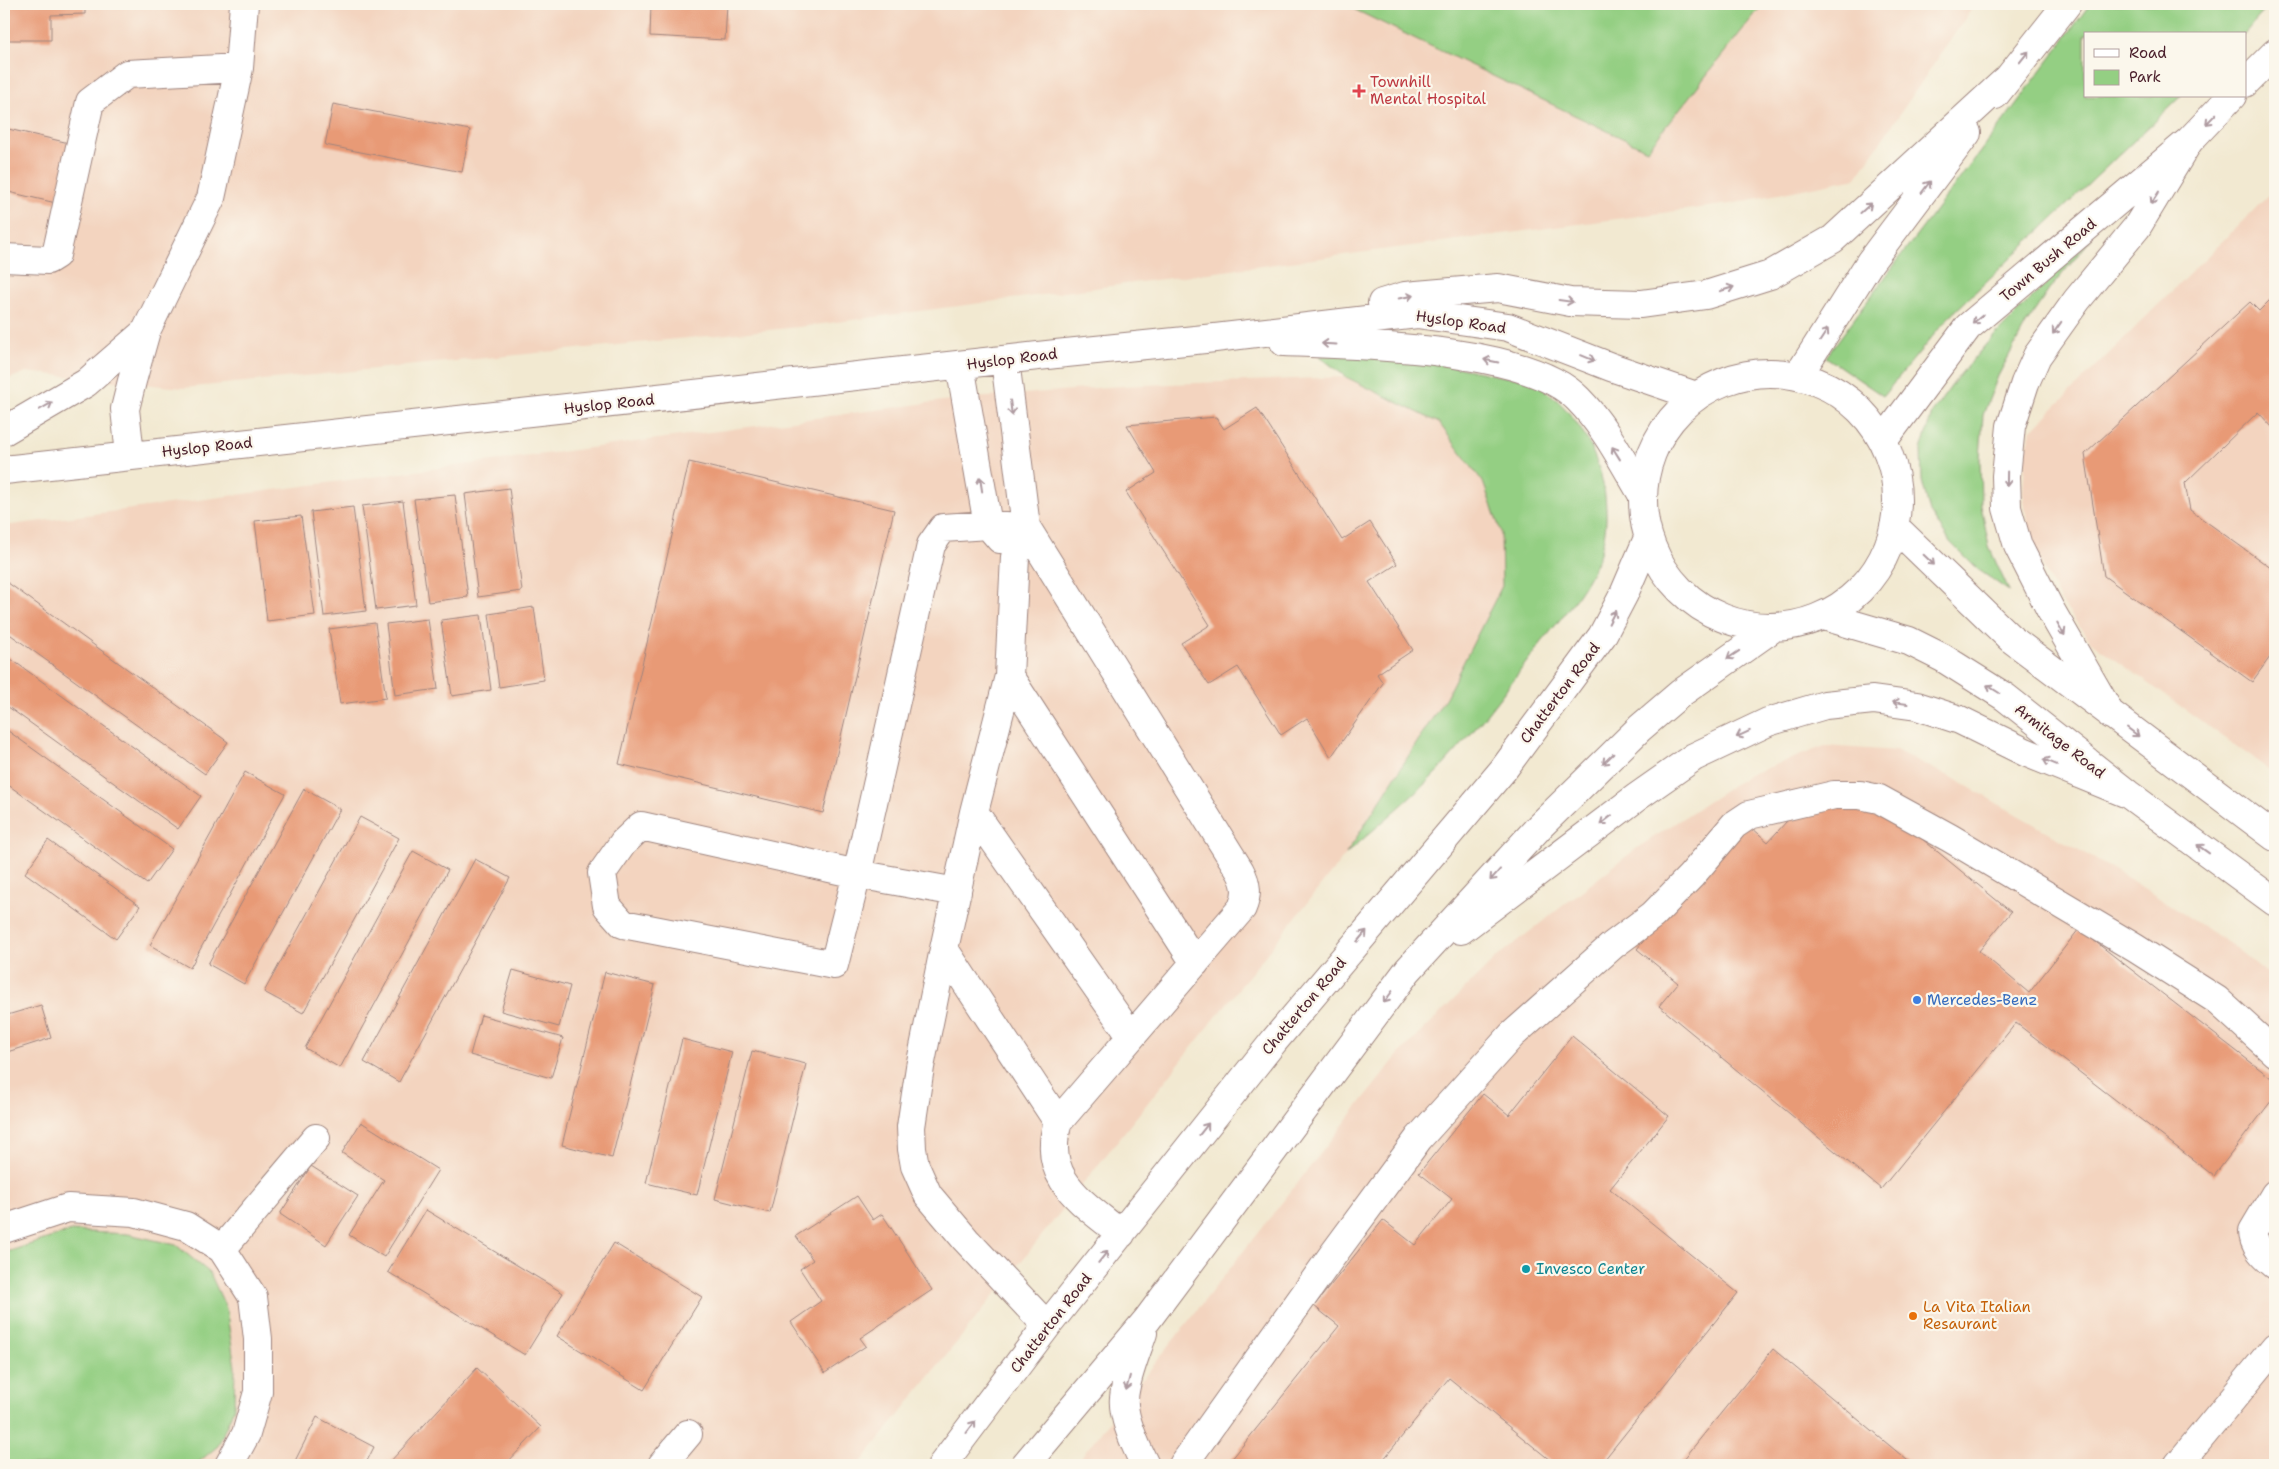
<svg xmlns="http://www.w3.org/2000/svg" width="2279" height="1469" viewBox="0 0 2279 1469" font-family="'Shantell Sans',sans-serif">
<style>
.built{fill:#f3d4bf}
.green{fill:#94cf83;stroke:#6f7757}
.building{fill:#e89a76}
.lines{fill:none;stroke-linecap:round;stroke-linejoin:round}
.minor-casing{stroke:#9e847e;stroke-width:30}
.minor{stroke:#fff;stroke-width:28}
.oneway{stroke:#ae9aa0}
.health-dot{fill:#e0444e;stroke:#fbf7ec;stroke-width:2}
.shop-dot{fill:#3f7fe0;stroke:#fbf7ec;stroke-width:2}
.culture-dot{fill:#0f9aa8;stroke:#fbf7ec;stroke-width:2}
.food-dot{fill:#e8710a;stroke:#fbf7ec;stroke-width:2}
.labels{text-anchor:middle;stroke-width:4.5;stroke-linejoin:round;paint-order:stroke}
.health-label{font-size:15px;fill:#be3a42;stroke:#fbf7ec;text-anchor:start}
.street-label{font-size:15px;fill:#4a1f2b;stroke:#fbf7ec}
.shop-label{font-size:15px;fill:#366cbe;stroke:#fbf7ec;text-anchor:start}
.culture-label{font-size:15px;fill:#0d838f;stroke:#fbf7ec;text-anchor:start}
.food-label{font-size:15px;fill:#c56008;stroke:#fbf7ec;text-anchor:start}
</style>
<rect width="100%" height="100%" fill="#fbf7ec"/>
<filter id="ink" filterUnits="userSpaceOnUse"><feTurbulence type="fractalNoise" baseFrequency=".02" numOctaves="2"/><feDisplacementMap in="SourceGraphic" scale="10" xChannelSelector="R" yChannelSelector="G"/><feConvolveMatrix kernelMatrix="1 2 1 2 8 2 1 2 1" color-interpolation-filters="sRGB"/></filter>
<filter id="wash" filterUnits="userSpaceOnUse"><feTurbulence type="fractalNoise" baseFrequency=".0096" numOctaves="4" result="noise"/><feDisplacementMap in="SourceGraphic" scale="20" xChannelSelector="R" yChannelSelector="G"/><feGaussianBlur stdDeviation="1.12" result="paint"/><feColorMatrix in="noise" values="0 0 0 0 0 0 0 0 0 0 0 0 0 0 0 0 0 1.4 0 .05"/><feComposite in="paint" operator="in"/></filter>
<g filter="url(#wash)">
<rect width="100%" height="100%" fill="#f2e9d1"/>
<path class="built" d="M4,4H1975L1856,178L1730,204L799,327L183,388L26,372L4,381Z
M2275,189V774L2091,642L2060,600L2042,564L2028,528L2023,492L2026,452L2031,431Z
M1346,377L1439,423L1483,482L1501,532L1502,586L1446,697L1346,854L859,1465H4V526L950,400L1120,386Z
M1825,746L1897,751L1951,777L2128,878L2239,950L2275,980V1465H1075L1399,1054L1496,958L1637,848L1749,775Z"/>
<path class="green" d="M1343,4H1763L1647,150Z
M2090,4H2270L2244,34H2085V96H2181L1947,319L1883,396L1826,357C1913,238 2004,123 2090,4Z
M2092,238L2049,290L2026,324L1998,376L1983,415L1980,458L1981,505L1989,547L2009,591L1976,568L1950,542L1930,512L1922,481L1921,450L1932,413L1957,378L1988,342Z
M1378,351C1419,359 1459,368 1500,376C1511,378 1528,378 1537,384C1589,418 1620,493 1600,553C1588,588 1561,618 1538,647C1503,693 1469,741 1428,781C1402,806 1373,830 1346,854L1446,697L1502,586L1501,532L1483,482L1439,423L1346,377L1319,356Z
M71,1231L128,1234L176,1245L210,1273L226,1308L235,1367L234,1408L218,1446L195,1465H4V1253Z"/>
<g id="blocks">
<path class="building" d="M4,4H85V14L51,15V40H4Z
M651,4H727L725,40L650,36Z
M333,104L470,130L462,172L325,145Z
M4,128L69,143L56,203L4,191Z
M2275,295V430L2258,412L2185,483L2190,510L2275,571V650L2252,682L2104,576L2085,454L2250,302L2259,311Z
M1257,408L1342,540L1370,522L1397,564L1369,582L1413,650L1377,674L1383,683L1331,757L1307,718L1281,735L1238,667L1209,685L1181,643L1210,625L1126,492L1156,473L1127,425L1216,417L1224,429Z
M689,462L894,510L823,813L619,764Z
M509,488L522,591L478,597L465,494Z
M455,495L468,597L428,602L414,499Z
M403,501L416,605L376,610L362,506Z
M353,507L366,611L324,616L311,512Z
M301,516L315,615L267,621L255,521Z
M4,580L228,742L205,774L4,630Z
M534,607L544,680L499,687L489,614Z
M481,615L491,690L452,696L441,620Z
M428,619L438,689L395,695L386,624Z
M375,623L386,698L340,704L329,629Z
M4,654L201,796L178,829L4,704Z
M4,728L172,849L147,884L4,782Z
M245,772L285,794L190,968L150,945Z
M304,789L340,809L244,984L208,964Z
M1815,803L1888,811L2011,912L1979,951L2029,993L2079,929L2275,1081V1096L2214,1176L2016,1023L1881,1189L1659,1006L1678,983L1637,949L1743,820L1768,842L1787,821Z
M360,817L399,838L303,1013L264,992Z
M48,840L140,906L116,939L25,873Z
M413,851L448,870L340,1068L305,1048Z
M475,859L510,878L399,1082L364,1062Z
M513,970L570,986L559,1027L501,1011Z
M605,972L655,985L612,1158L562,1145Z
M41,1005L51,1038L4,1053V1016Z
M481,1015L563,1038L551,1078L470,1055Z
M1572,1036L1669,1116L1610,1189L1738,1293L1600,1465H1556L1449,1378L1379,1465H1227L1339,1326L1314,1306L1383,1220L1415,1245L1452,1199L1419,1173L1483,1094L1509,1115Z
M682,1039L732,1052L697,1195L646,1183Z
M752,1051L806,1064L770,1213L715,1199Z
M361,1122L438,1170L384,1257L349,1235L384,1180L342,1153Z
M311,1166L358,1196L326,1245L280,1214Z
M857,1196L873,1220L882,1214L932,1290L860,1338L866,1346L825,1373L791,1322L821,1301L800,1269L813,1260L796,1236Z
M426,1210L563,1293L525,1355L388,1272Z
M614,1243L702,1297L644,1390L557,1336Z
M1773,1349L1913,1465H1679Z
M477,1368L541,1427L505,1465H387Z
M317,1417L374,1447L365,1465H293Z"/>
</g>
</g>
<g filter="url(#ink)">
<use href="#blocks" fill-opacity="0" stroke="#9e847e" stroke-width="1"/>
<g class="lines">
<defs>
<path id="minor" d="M2245,83L2275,53
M1995,95L2067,4
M4,258L48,260L56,255L90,102L127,74L239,68
M1382,303L1405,296L1498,288L1570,302L1641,304L1706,295L1770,275L1833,239L2005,81
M1284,342C1357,345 1527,346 1578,399C1605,426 1623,462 1642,494
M1005,360L1026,527L1015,557L1009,676L974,812L944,949L920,1067L911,1127L912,1149L915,1166L928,1195L966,1240L1047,1326
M960,365L988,525L1000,539
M1643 500a127 127 0 1 1 254 0a127 127 0 1 1-254 0Z
M1798,376L1870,262L1967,133
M4,431L86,383L146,331
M1883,441L1968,327L2189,141L2232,96
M130,455L125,409L132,381L146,331L211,198L239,68L244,4
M4,470L1056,354L1215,338L1417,314L1508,327L1611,367L1696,396
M1894,526L2010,638L2275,837
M1824,616L1909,641L1943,658L2005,697L2128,794L2275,902
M1009,676L1195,963
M2111,715L2050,609L2018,546L2007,508L2006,476L2011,426L2025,383L2037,356L2077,300L2137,227L2189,141
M974,812L1131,1036
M641,826L857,874L834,965L623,924L607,906L602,873L623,843Z
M957,892L857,874L931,545L943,528L988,525L1026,527L1240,871C1247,884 1248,894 1242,908L1058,1122C1040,1179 1083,1202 1121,1234
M1461,930L1637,797L1694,757L1768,722L1825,705L1873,700L1917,706L1960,720L2025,752L2128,794
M944,949L1058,1122
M2275,1194L2253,1231C2253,1246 2264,1256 2275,1265
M4,1229L68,1208L134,1212L186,1226L222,1249L253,1297L258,1339V1392L246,1434L229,1465
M222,1249L316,1138
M1143,1333C1136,1354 1126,1376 1124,1398C1122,1416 1137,1449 1145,1465
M662,1465L688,1434
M942,1465L1047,1326L1274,1041L1503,770L1602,636L1624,594L1648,538
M1025,1465L1147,1320L1408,970L1540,826L1640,728L1681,693L1773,628
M1183,1465L1332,1256L1419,1138L1512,1035L1613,945L1653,915L1691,876L1734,825L1749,815L1834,795H1860L1879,799L1950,838L2135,948L2217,1000L2275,1053
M2178,1465L2275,1347"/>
</defs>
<use href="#minor" class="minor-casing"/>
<use href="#minor" class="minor"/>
</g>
<defs><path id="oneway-shaft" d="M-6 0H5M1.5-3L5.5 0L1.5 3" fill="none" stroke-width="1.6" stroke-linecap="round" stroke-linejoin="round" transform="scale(1.25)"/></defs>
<g class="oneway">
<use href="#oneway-shaft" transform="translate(2024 57) rotate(-51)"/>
<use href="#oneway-shaft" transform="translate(2211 119) rotate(134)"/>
<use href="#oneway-shaft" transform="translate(1926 187) rotate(-53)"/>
<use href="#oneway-shaft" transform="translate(2155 198) rotate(122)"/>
<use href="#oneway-shaft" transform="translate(1866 208) rotate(-42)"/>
<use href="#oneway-shaft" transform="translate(1727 289) rotate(-17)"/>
<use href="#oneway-shaft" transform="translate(1406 297) rotate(-11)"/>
<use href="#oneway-shaft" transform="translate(1566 301) rotate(8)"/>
<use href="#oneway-shaft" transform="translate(1978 319) rotate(140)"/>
<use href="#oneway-shaft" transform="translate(2057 328) rotate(125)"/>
<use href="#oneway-shaft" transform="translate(1824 335) rotate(-57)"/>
<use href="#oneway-shaft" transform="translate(1329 344) rotate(-177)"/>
<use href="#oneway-shaft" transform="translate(1588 358) rotate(22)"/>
<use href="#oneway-shaft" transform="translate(1491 361) rotate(-169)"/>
<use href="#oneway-shaft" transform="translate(46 406) rotate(-30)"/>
<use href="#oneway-shaft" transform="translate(1011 408) rotate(83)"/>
<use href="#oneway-shaft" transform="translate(1616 453) rotate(-122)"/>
<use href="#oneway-shaft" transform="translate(2007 479) rotate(91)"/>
<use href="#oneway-shaft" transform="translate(981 484) rotate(-99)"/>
<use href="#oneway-shaft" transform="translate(1929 560) rotate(44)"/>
<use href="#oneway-shaft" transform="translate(1612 617) rotate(-63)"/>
<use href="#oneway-shaft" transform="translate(2061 629) rotate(60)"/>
<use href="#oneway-shaft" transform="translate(1733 655) rotate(146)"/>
<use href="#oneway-shaft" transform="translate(1993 689) rotate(-148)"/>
<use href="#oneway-shaft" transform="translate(1900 703) rotate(-172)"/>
<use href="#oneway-shaft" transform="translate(2133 732) rotate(37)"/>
<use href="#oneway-shaft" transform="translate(1743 734) rotate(155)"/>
<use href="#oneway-shaft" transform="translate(1608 759) rotate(136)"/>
<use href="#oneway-shaft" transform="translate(2050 762) rotate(-158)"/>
<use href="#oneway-shaft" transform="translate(1606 820) rotate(142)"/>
<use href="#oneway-shaft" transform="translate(2203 849) rotate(-144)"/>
<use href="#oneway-shaft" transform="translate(1495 875) rotate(132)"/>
<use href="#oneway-shaft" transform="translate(1362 936) rotate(-50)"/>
<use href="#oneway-shaft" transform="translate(1388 997) rotate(127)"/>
<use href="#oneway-shaft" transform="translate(1204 1129) rotate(-52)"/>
<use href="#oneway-shaft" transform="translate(1103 1257) rotate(-51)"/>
<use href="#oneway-shaft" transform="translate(1128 1383) rotate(105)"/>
<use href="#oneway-shaft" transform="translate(971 1427) rotate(-53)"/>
</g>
</g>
<path class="health-dot" d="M1356.5 83.5h5v5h5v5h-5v5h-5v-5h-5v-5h5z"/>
<circle class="shop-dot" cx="1917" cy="1000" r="5"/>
<circle class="culture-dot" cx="1526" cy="1269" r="5"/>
<circle class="food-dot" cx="1913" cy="1316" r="5"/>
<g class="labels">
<g class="health-label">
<text x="1370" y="87">Townhill<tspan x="1370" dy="17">Mental Hospital</tspan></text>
</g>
<g class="street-label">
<text transform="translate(2048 260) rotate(-40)" y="5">Town Bush Road</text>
<text transform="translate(1461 322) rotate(8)" y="5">Hyslop Road</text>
<text transform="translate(1012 359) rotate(-7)" y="5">Hyslop Road</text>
<text transform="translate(609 404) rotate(-6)" y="5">Hyslop Road</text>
<text transform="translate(207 447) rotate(-6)" y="5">Hyslop Road</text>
<text transform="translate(1560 693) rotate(-53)" y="5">Chatterton Road</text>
<text transform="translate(2060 741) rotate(38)" y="5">Armitage Road</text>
<text transform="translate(1304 1006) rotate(-50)" y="5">Chatterton Road</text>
<text transform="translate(1051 1323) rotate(-52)" y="5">Chatterton Road</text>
</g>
<g class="shop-label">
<text x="1927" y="1005">Mercedes-Benz</text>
</g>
<g class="culture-label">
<text x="1536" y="1274">Invesco Center</text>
</g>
<g class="food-label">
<text x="1923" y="1312">La Vita Italian<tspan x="1923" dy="17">Resaurant</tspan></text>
</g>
</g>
<rect width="2279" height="1469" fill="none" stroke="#fbf7ec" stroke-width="20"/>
<rect x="2084" y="32" width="162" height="65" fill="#fbf7ec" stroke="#b4a19f"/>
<rect x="2094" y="49" width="25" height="8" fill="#ffffff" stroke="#b4a19f"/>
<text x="2129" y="58" font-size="15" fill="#4a1f2b">Road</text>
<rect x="2094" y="70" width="25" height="15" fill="#94cf83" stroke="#b4a19f"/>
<text x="2129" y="82" font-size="15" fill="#4a1f2b">Park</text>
</svg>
